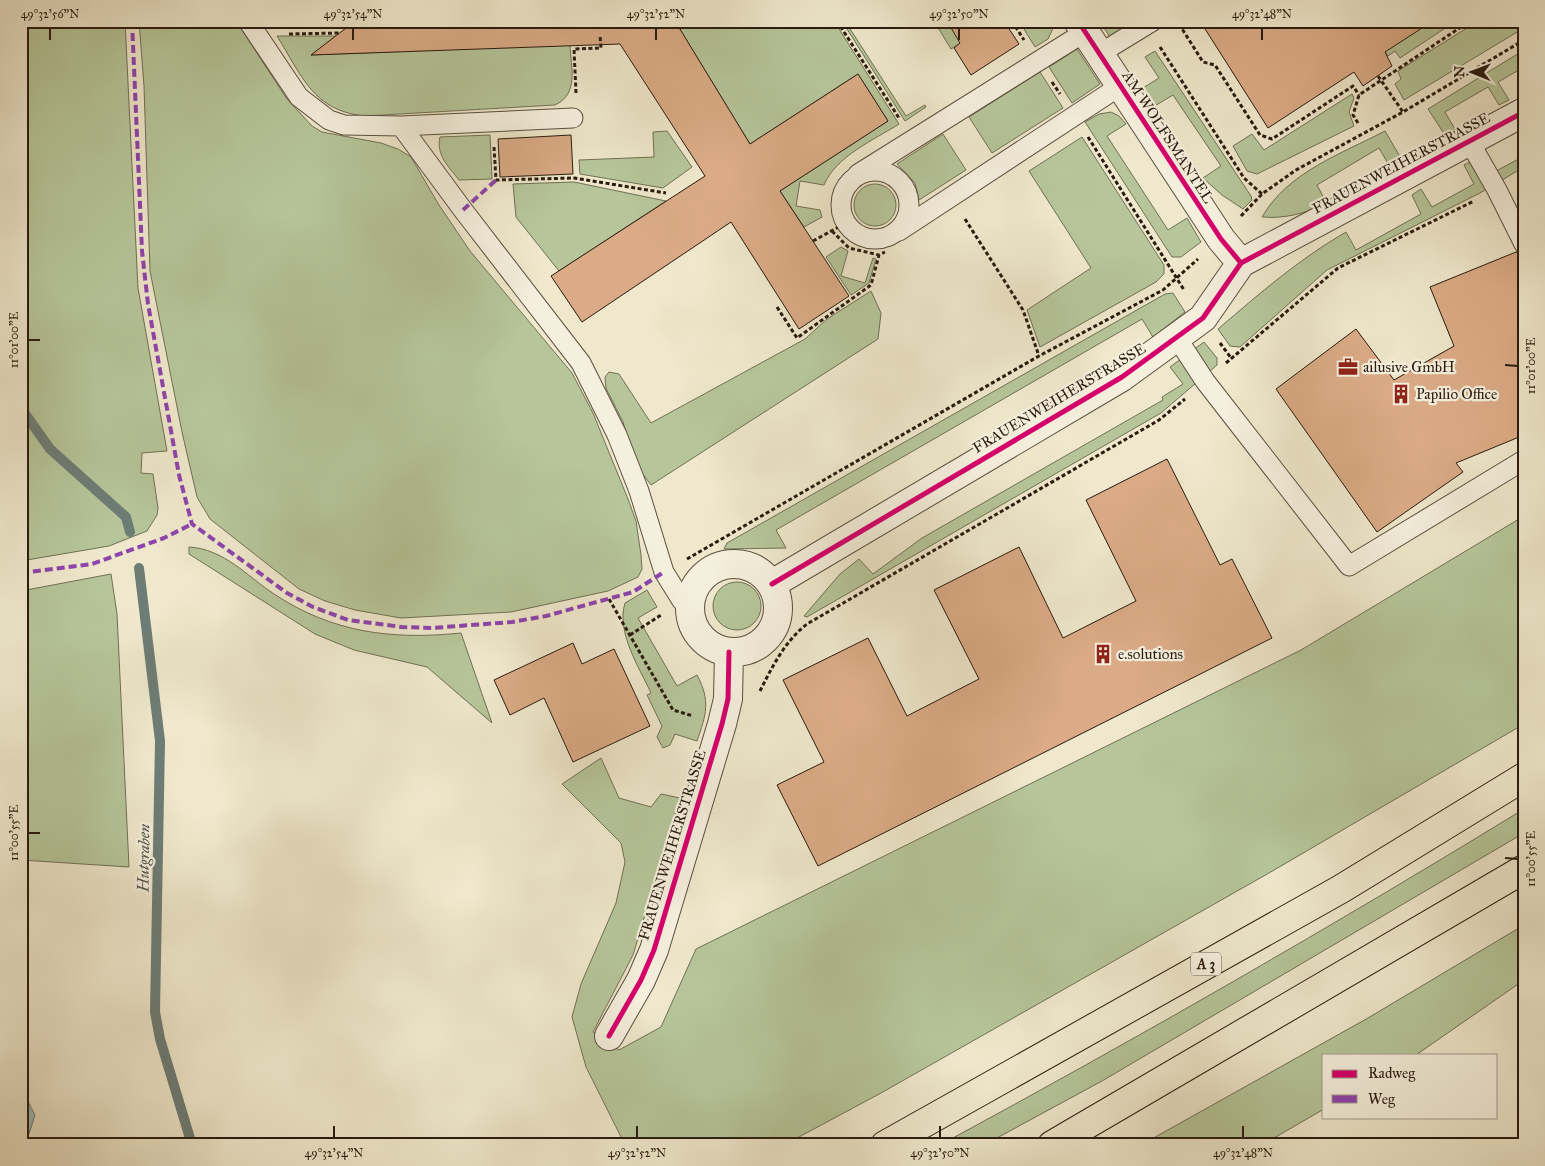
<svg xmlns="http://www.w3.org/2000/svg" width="1545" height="1166" viewBox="0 0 1545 1166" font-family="'IM FELL Great Primer',serif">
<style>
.grass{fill:#b6c69a;stroke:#707054}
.water{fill:url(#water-ripples);stroke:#6d7d76}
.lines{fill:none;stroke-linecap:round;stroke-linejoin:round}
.stream{stroke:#6d7d76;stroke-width:10}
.building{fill:#daab86;stroke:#291a0e}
.lane-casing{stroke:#5a4e3e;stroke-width:21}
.street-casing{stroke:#5a4e3e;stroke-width:30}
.highway-casing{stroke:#291a0e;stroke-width:30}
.path{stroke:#291a0e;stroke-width:3;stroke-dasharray:4 2.5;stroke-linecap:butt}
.lane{stroke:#f5f0de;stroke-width:19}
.street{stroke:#f5f0de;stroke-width:28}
.highway{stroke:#efe8cc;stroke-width:28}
.quiet{stroke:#8e44ad;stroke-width:4;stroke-dasharray:8 4;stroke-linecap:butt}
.cycleway-casing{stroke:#f5f0de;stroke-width:8}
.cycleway{stroke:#d6006c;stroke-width:5}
.ticks{fill:none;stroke:#291a0e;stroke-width:2}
.labels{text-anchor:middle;stroke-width:4.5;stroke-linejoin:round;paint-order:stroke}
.shield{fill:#f5f0de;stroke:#665a4c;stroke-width:1}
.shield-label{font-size:14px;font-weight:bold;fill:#291a0e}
.street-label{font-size:15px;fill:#291a0e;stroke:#f5f0de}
.poi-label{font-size:15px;fill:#291a0e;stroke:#f5f0de;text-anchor:start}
.water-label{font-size:16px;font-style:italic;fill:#51544b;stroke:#f5f0de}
.neatline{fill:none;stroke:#291a0e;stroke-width:2}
.ticks-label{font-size:12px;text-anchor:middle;fill:#291a0e}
</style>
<defs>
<pattern id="water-ripples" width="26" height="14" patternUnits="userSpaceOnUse" patternTransform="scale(1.25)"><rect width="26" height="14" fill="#9abfbc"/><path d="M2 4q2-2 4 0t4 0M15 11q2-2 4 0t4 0" fill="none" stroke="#85a4a0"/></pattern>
</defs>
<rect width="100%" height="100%" fill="#efe8cc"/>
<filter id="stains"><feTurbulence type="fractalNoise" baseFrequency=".004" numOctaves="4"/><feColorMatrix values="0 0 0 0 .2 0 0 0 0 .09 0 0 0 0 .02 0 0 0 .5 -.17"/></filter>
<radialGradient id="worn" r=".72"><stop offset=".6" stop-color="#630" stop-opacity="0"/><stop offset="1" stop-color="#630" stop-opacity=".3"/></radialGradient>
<path class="grass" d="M21,21H125L138,288L167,451L142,453L141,473L153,474L158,508L157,515L147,531L109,546L21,561Z
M139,21H236L287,99L312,126L322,132L381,143L398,149L411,157L439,205L470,251L572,373L593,413L628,499L636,521L641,555L642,569L638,577L608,591L511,612L401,618L355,610L325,601L299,589L210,519L197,497L182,432L150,271L144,86Z
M675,21H834L899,124C874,140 836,156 824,185L800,181L796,206L820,210L822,217L804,227L780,191L888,121L858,74L750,144Z
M842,21H845L906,116L925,105L926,107L905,121Z
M934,21H994L951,49Z
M1019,21H1055L1056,22L1048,39L1035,47Z
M1100,21H1138L1111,39Z
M1421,21H1456L1400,58L1395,51L1388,56L1382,46Z
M1478,21H1524V28L1404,100L1395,84L1401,79L1398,71Z
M277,36H336L311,55L570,45C571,68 579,94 555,105L365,116C313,111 302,76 277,36Z
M1077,49L1100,84L1072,103L1049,67Z
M1524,50V67L1498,82L1509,100L1499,105L1488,87L1445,112L1456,131L1445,135L1428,109Z
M1155,51L1251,196L1252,200L1243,209L1222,195L1203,178L1221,166L1173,95L1153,107L1143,88L1159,78L1145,57Z
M1040,72L1063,108L992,153L969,117Z
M1352,94L1354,98L1349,112L1354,126L1257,174L1247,171L1233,146L1252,134L1264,150Z
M1111,112L1119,116L1126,124L1107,136L1168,230L1187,218L1201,242L1181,257H1172L1085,122L1099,114Z
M667,131L692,167L663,188L580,174L579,160L654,157L653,132Z
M1385,131L1402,160L1390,167L1379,148L1317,185L1327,204C1304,213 1287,219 1262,217C1288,172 1341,154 1385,131Z
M943,134L966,170L919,200L915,183L897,164Z
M490,135L492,179L459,180C448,166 436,155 440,137Z
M1082,137L1164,265V274L1156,282L1040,347L1027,310L1091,268L1029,171Z
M1524,156V167L1480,193L1327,270L1240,347L1230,346L1218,329C1259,294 1299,259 1346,232L1356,250L1421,214L1412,195L1421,189L1432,207L1474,184L1464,165L1476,159L1487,176Z
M574,182L666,201L559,271L516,217L513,184Z
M854 205a21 21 0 1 1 42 0a21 21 0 1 1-42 0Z
M841,247L848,251L841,276L865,283L873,258L876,259L869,283L851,295L826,257Z
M871,291L881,313L878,339L651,485L636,465L623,422L606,388L605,377L609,372L619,374L651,423L805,339L827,319Z
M1173,293L1185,312L1153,337L1142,319L776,530L786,548L724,549L727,543L1165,294Z
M1204,342L1217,358V365L1161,413L807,617L804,616L840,574L859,559L873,574L922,538L1163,400L1162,397L1183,384L1170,367Z
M1524,516V724L1269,873L881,1093L784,1145H625L586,1067L572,1017L581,984L616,903L625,862L621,843L562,784L601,758L619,798L651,807L661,794L680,798L633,955L593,1032L619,1050L661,1027L696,949L1301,650Z
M189,547C224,549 247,576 274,594C333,633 392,640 461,633L492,723L427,667L354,650L315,634L189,554Z
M111,574L117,614L129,867L21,860V591Z
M713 606a24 24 0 1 1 48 0a24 24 0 1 1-48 0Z
M647,590L657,607L638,618L677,686L697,675C711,701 706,715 697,741L675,734L670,745L663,748L657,737L662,726L647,695L651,693C639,667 616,632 625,603Z
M1524,809V833L1102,1081L984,1145H940C1138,1038 1333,926 1524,809Z
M1524,925V980L1416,1055H1324V1109L1262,1145H1141L1368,1018Z"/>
<path class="water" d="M21,1088L35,1115L29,1134L21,1138Z"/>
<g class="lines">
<path class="stream" d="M21,408L50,449L126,517L130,532
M139,568L160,741L155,1012L160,1039L192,1145"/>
</g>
<path class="building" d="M346,21H675L750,144L858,74L888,121L780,191L849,296L799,329L731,222L582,322L551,276L705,176L620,44L311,55L346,28Z
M947,21H1004L1019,44L971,75L954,48L960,43Z
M1200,21H1433L1385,52L1392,66L1363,86L1354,72L1268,128Z
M571,135L573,174L500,177L498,139Z
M1516,252L1524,255V435L1456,463L1463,472L1377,532L1276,389L1356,329L1394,380L1454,346L1430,287Z
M1167,459L1220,565L1232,559L1272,638L818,866L777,785L824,762L783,680L868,638L907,716L979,679L934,590L1019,547L1063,638L1136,601L1086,500Z
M573,643L582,664L614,649L650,726L573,762L544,698L510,715L494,680Z"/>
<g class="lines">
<defs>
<path id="lane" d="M248,21L299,97L329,120L344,125L401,126L573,118
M1099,54L1153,21
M401,126L463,210L581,363L617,435L639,491L664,572L682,601L690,603
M1469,141L1497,190L1524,244
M841 205a34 34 0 1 1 68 0a34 34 0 1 1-68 0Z
M858,174L1085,32
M899,231L1120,86
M1177,338L1205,381L1349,566L1524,460"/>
<path id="street" d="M1078,21L1221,239L1241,263
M690 608a44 44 0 1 1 88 0a44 44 0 1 1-88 0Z
M772,584L1122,377L1203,318L1241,263L1524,112
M609,1036L641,980L654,950L722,724L728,699L729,652"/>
<path id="highway" d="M885,1145L1341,889L1524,777
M1052,1145L1524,869"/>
</defs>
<use href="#lane" class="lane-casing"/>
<use href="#street" class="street-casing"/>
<use href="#highway" class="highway-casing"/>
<path class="path" d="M837,21L899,118
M1012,21L1024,40
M1179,24L1203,62L1215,65L1260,135L1272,139L1353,86L1359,95
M289,34L340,33
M1160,47L1244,178L1262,194
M1378,76L1403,112
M1052,82L1060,94
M576,93L574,49L601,48L600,35
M1358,123L1353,115L1359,95L1470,21
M1088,137L1184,290
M494,147L496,180L574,178L666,193
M1241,216L1262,194L1296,170L1403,112L1524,40
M965,219L1023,310L1039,356
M832,231L849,248L879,255
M813,241L846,223
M777,307L797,338L871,285L879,255L885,252
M1220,343L1231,358
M1226,363L1338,268L1474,201
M687,559L1039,356L1163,290L1198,259
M609,599L673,710L693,716
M630,635L661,615
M760,691C772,667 785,641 807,624L1159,420L1185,399"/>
<use href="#lane" class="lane"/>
<use href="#street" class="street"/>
<use href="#highway" class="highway"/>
<path class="quiet" d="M132,21L142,251L148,304L179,475L192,524L287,593L313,607L348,620L402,627L432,628L512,622L546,616L633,592L664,572
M463,210L496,180
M21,573L92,564L164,538L192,524"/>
<defs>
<path id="cycleway" d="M1078,21L1221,239L1241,263
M772,584L1122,377L1203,318L1241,263L1524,112
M609,1036L641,980L654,950L722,724L728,699L729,652"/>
</defs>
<use href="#cycleway" class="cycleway-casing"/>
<use href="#cycleway" class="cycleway"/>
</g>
<path class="ticks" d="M50,40V28M353,40V28M656,40V28M959,40V28M1262,40V28M28,340H40M1505,365L1518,366M28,833H40M1505,858L1518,859M334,1138V1126M637,1138V1126M940,1138V1126M1243,1138V1126"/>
<defs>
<symbol id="office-bare" viewBox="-9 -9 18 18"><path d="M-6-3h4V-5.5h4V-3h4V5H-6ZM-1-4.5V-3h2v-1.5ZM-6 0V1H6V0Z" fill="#8f2418" stroke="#f5f0de" stroke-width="2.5" paint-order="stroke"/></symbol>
<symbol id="building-bare" viewBox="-9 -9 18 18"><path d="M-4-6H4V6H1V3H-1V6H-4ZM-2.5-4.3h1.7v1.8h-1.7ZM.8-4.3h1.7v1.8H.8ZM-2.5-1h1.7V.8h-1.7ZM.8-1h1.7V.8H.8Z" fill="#8f2418" stroke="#f5f0de" stroke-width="2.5" paint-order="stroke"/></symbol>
</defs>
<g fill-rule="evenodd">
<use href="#office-bare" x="1334" y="353" width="28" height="28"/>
<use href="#building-bare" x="1387" y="380" width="28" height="28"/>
<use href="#building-bare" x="1089" y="640" width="28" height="28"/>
</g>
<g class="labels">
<rect class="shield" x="1191" y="952.5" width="30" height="23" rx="4"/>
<g class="shield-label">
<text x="1206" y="969">A 3</text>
</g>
<g class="street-label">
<text transform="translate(1168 137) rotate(57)" y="5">AM WOLFSMANTEL</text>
<text transform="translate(1401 163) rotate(-28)" y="5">FRAUENWEIHERSTRASSE</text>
<text transform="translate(1059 398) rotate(-31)" y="5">FRAUENWEIHERSTRASSE</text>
<text transform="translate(672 845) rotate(-73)" y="5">FRAUENWEIHERSTRASSE</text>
</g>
<g class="poi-label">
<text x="1363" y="372">ailusive GmbH</text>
<text x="1416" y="399">Papilio Office</text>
<text x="1118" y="659">e.solutions</text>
</g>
<g class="water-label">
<text transform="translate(143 858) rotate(-89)" y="6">Hutgraben</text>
</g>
</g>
<rect width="1545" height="1166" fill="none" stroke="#efe8cc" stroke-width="55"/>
<rect x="1322" y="1054" width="175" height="65" fill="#f5f0de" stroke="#a39a8b"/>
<rect x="1332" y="1070" width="25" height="8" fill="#d6006c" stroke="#a39a8b"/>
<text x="1368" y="1078" font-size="15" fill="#291a0e">Radweg</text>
<rect x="1332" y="1095" width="25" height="8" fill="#8e44ad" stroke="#a39a8b"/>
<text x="1368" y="1104" font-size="15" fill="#291a0e">Weg</text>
<g transform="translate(1472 72) rotate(271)" stroke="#f5f0de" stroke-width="4" paint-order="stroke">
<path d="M0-4L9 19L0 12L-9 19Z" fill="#291a0e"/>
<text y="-8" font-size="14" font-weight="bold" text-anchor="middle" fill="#291a0e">N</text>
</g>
<rect x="28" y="28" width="1490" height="1110" class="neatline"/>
<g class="ticks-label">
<text x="50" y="18">49°32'56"N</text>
<text x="353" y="18">49°32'54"N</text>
<text x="656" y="18">49°32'52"N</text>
<text x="959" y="18">49°32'50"N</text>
<text x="1262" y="18">49°32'48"N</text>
<text transform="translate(14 340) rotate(-90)" y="4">11°01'00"E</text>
<text transform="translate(1531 366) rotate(-90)" y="4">11°01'00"E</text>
<text transform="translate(14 833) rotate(-90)" y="4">11°00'55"E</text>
<text transform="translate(1531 859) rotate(-90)" y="4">11°00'55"E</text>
<text x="334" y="1157">49°32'54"N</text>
<text x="637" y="1157">49°32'52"N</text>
<text x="940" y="1157">49°32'50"N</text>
<text x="1243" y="1157">49°32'48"N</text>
</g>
<rect width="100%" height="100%" filter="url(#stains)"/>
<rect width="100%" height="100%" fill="url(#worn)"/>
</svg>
